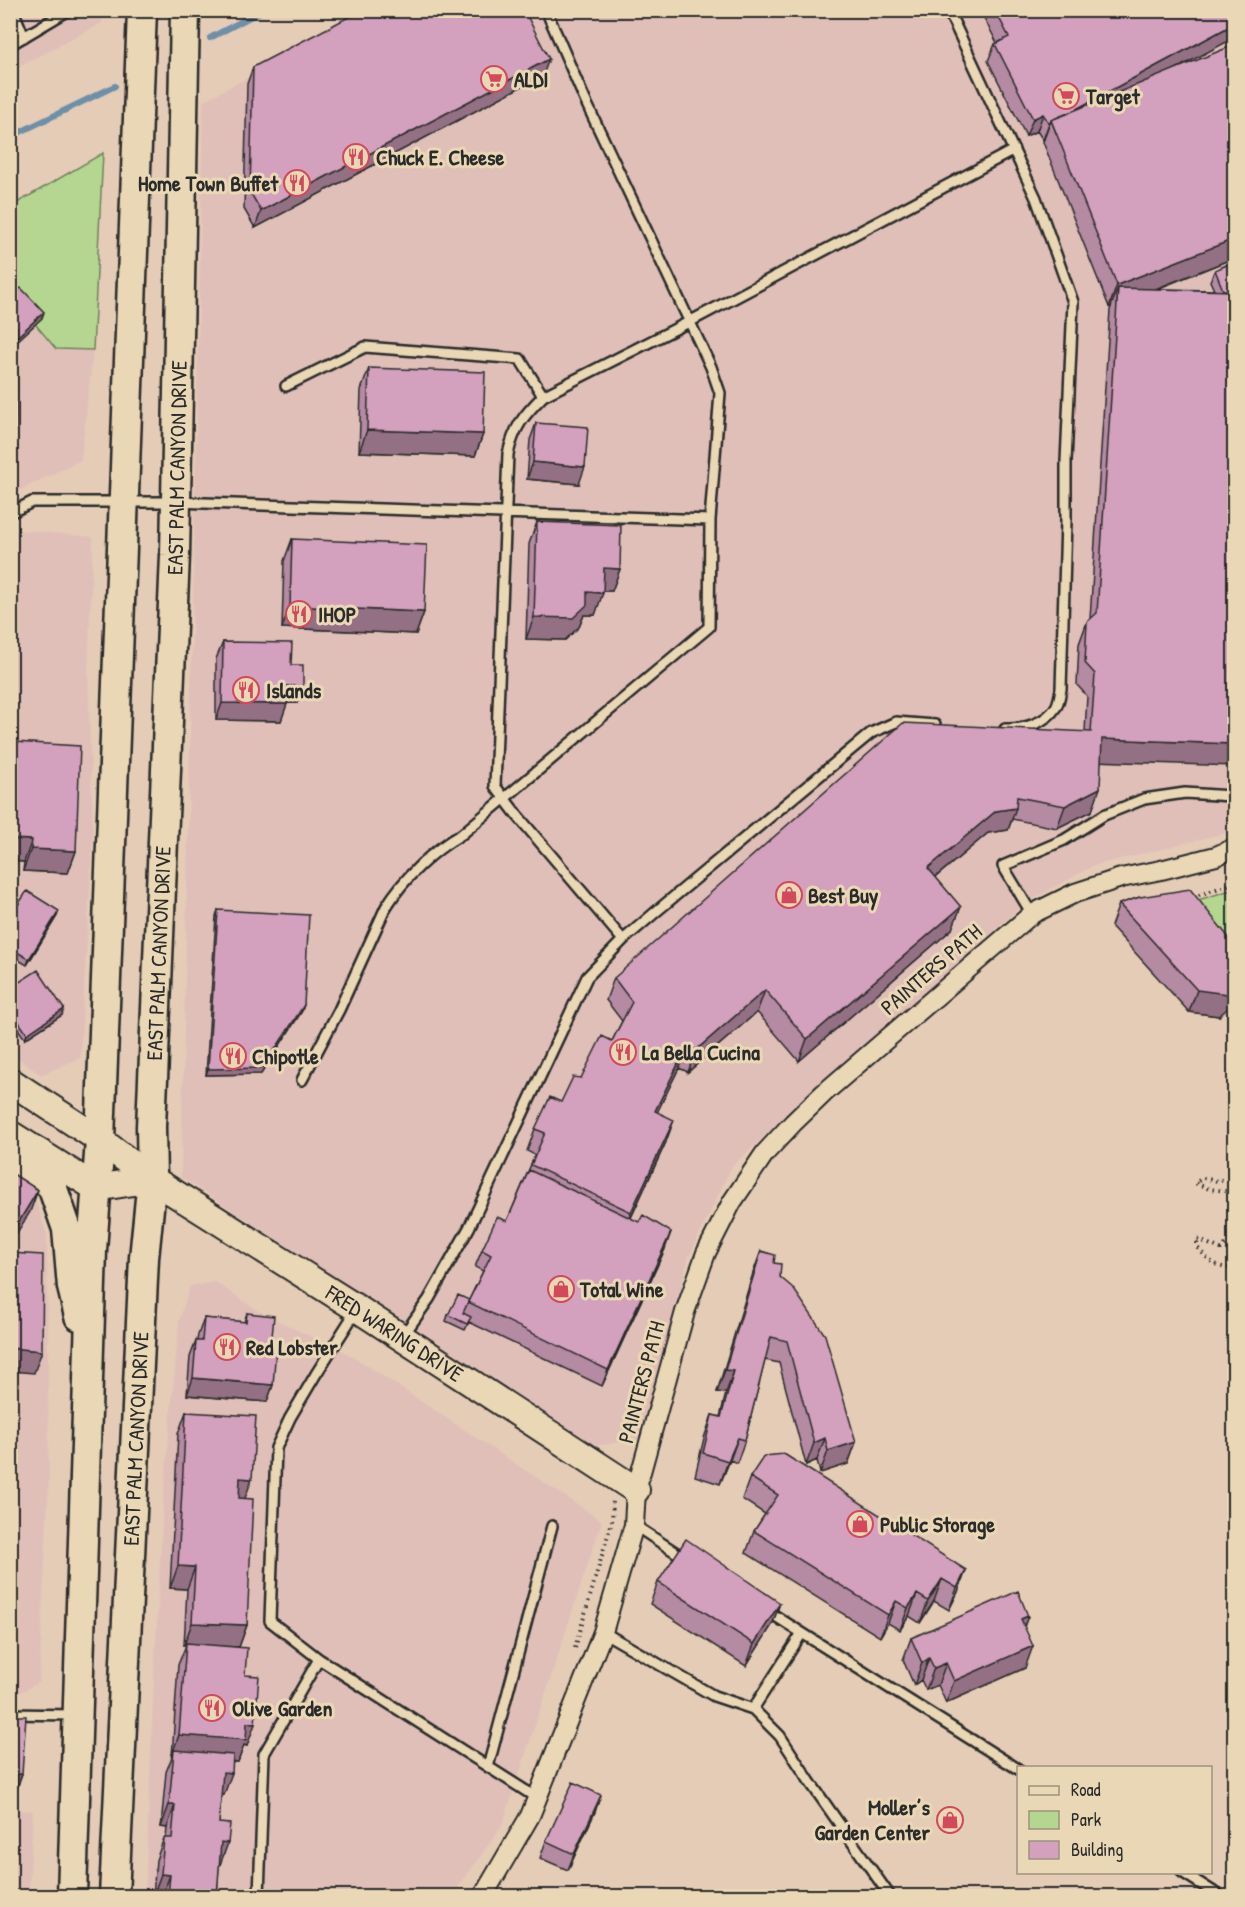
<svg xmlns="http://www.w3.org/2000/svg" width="1245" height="1907" viewBox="0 0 1245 1907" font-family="'Patrick Hand',sans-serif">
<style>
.built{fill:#e0bfb9}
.green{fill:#b5d690;stroke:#70805e;stroke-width:1.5}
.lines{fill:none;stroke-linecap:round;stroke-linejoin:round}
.stream{stroke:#6d8fa7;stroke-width:6}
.lane-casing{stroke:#2b2b2b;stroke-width:14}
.street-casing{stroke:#2b2b2b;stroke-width:22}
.secondary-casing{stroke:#2b2b2b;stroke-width:30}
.primary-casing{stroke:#2b2b2b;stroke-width:33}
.path{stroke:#2b2b2b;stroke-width:4;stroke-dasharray:1.5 4.5;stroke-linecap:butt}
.lane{stroke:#ead7b5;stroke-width:9}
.street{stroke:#ead7b5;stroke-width:18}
.secondary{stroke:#ead7b5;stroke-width:26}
.primary{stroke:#ead7b5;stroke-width:28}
.wall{fill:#b58aa3;stroke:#2b2b2b;stroke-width:1.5}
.shaded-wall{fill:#947084;stroke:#2b2b2b;stroke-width:1.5}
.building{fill:#d3a0bd;stroke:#2b2b2b;stroke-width:1.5}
.labels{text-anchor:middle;stroke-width:6;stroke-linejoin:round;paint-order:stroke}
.poi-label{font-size:22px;font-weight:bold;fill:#2b2b2b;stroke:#ead7b5;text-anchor:start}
.street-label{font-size:22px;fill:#2b2b2b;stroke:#ead7b5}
</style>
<rect width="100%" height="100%" fill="#e5ccb7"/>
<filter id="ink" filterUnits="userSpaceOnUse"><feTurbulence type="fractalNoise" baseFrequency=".0167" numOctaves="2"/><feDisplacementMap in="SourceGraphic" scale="12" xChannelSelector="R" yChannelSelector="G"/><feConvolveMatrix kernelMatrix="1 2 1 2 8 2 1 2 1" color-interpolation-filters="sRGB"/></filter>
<g filter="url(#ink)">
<path class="built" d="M11,11H102V23L11,71Z
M376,11H1234V831L1093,866L1024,904L732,1166L688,1259L646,1439L594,1446L181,1177L203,101Z
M10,295L56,349L93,350L81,460L11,495Z
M20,530L93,537L88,672L93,837L80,1058L41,1075L11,1054V536Z
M10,1181L35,1197L47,1235L49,1480L39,1682L22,1692H10Z
M215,1282L263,1314L351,1355L602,1521L502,1826L452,1896H145L153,1699L163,1503L179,1321L190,1286Z
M10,1810L33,1811L29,1896H11Z"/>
<path class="green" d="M103,153L93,350L56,349L11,295L10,207Z
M1234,889V958L1195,901Z"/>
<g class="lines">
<path class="stream" d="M210,38L263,10
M10,137L115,86"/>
<defs>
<path id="lane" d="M13,10L24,37
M948,10L1036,198L1073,302L1066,462V521L1061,689C1060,694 1059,702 1056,707C1046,723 1023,730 1005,729
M10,45L69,10
M286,386L365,347L520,359L543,396
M10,513L32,502H175L710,520
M1032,914L1003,866L1064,840L1104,815L1144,799L1185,793L1231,796L1234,794
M623,940L517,815L495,786L508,454C514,427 524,415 543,396L689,322L1014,150
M302,1080L339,1010L386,907C404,878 432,851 462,834L709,627L710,520L720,393L711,367L585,100L546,10
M356,1311L316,1374L290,1418L276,1448L270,1621L319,1659L537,1798
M403,1336L429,1299L469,1228L587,977L623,940L658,910L871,733L896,722L935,725
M634,1525L686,1559
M603,1632L714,1696L753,1709L802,1633L766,1610
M802,1633L1018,1769
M753,1709L780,1736L810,1782L890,1896
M10,1714L74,1715
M488,1767L552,1526
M1182,1872L1220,1896
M259,1896L264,1754L319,1659"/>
<path id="street" d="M483,1896L530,1816L603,1632L634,1525L636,1490L685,1312L706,1253L732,1202L765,1153L793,1123L824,1093L1032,914L1075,893L1121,878L1161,870L1216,856L1234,848"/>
<g id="secondary">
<path id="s1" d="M10,1081L100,1140L152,1179L358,1309L636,1490"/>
<path d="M10,1134L96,1188L152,1179"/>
</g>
<g id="primary">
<path d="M10,1153L52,1186L67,1229L72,1287L79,1316"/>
<path d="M72,1896L92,1250L100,1140L142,10"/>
<path id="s2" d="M114,1896L144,1258L152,1179L151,1127L175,555L185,10"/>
</g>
</defs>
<use href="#lane" class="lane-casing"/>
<use href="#street" class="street-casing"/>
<use href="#secondary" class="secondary-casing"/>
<use href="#primary" class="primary-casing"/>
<path class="path" d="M1193,897L1234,883
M1234,1177L1217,1181L1203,1178L1195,1183L1209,1189L1234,1192
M1234,1236L1221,1249L1197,1239V1247C1208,1260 1217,1269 1234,1268
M1234,1323L1228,1341L1234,1368
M575,1648L612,1521L613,1501"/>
<use href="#lane" class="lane"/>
<use href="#street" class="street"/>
<use href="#secondary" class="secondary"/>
<use href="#primary" class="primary"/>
</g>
<path class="wall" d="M983,10H1234L1174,70L1234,45V258L1157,289L1214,290L1210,281L1215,270L1234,262L1101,761L1092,811L1057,828L1012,819L1008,830L988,833L936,877L952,929L799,1061L757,1012L688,1072L679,1068L657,1112L666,1142L631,1218L665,1249L602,1386L469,1322L465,1330L446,1321L448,1315L469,1300L483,1271L475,1267L482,1250L507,1221L535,1155L527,1151L535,1129L561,1102L612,1041L622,1021L606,1000L614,978L1085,731L1087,696L1077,685L1079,644L1087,622L1090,619L1110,310L1111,307H1109L1043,142L1044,139L1043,140L1037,131L1026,136L988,61L995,44L997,43L983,16L984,12Z
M253,67L543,75L255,228L244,209L247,84Z
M369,368L483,434L475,456L359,452L361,390Z
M536,423L579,484L527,479L530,440Z
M537,522L620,569L612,591H603L595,615H584L579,627L565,640L526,639L529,544Z
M292,539L424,612L416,634L282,628L284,561Z
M223,642L291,665L297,703H287L281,721L216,720V659Z
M14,742L76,851L68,873L23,871L24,862L10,861V753Z
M1140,897L1219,1016L1189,1012L1111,926L1119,904Z
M218,910L302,1011L261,1074L206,1075L216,916Z
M57,916L27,965L10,955V917Z
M10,988L62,1015L25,1039L10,1018Z
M761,1251L774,1263L856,1442L848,1464L820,1473L817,1460L806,1465L779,1363L765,1360L745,1440L737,1463L730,1460L720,1484L695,1476L704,1438L712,1415L720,1417L726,1393L717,1392L753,1273Z
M247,1313L271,1347L273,1385L267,1402L187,1395L190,1357L196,1341H197L198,1335L204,1318L244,1322Z
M186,1412L245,1499L247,1625L239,1647L245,1675L247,1746L244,1745L238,1762H233L224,1795H221L219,1823L220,1865H219L217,1896H153L156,1860L164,1838H166L167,1828L161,1827L166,1772L172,1757L178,1665L186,1645H184L187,1589L170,1588L178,1434Z
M750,1477L966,1570L958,1592L949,1610L934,1601L920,1623L909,1616L900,1630L888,1623L880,1637L746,1553L754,1531L765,1514L742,1499Z
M658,1582L780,1603L772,1625L746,1666L650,1604Z
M1028,1616L1024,1626L1025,1668L946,1703L938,1685L926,1690L921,1680L914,1685L903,1660L911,1638Z
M595,1812L568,1870L540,1858L546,1841Z"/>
<path class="shaded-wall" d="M1234,24V38L1056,133L1052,122Z
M549,59L543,75L255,228L261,211Z
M1043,114L1037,131L1026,136L1033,119Z
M1049,123H1050L1044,139L1043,140Z
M1234,239V258L1117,304L1118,288L1111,307H1109L1117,285Z
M44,312L42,318L12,346L14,340Z
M367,430L483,434L475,456L359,452Z
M10,444H16L10,458Z
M533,462L585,467L579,484L527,479Z
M604,568L620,569L612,591H596Z
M587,592L603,593L595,615H584L579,627L565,640L526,639L534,617Z
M290,606L424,612L416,634L282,628Z
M287,686H303L297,703H281Z
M222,703L287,704L281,721L216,720Z
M1102,739L1234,744V766L1094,761Z
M1100,788L1092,811L1057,828L1065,806Z
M1016,808L1008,830L988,833L920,890L928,868L996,811Z
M10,839L32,840L24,862L10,861Z
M31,849L76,851L68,873L23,871Z
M961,907L952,929L799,1061L807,1039Z
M59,911L57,916L27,965L29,959Z
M1234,988V1003L1219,1016L1189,1012L1197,990Z
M765,990L757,1012L688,1072L696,1050Z
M304,1005L302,1011L261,1074L206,1075L208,1069Z
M64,1009L62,1015L25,1039L27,1034Z
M687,1046L679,1068L647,1133L655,1111Z
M674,1120L666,1142L623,1234L631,1212Z
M38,1190L30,1212L10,1244V1237L12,1233Z
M671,1232L665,1249L602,1386L608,1370Z
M10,1348L42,1351L34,1373L10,1371Z
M725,1370L734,1371L726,1393L717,1392Z
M193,1378L273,1385L267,1402L187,1395Z
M738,1438L730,1460L720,1484L728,1461Z
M825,1438L817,1460L806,1465L814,1443Z
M856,1442L848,1464L820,1473L828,1451Z
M240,1478L252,1479L244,1501L232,1500Z
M178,1566L195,1567L187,1589L170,1588Z
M966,1570L958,1592L949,1610L957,1588Z
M942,1579L934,1601L920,1623L928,1601Z
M917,1594L909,1616L900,1630L908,1608Z
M896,1601L888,1623L880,1637L888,1615Z
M780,1603L772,1625L746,1666L754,1644Z
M1028,1616L1020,1638L1021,1619Z
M192,1623L247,1625L239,1647L184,1645Z
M1033,1646L1025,1668L946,1703L954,1681Z
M929,1658L921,1680L914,1685L922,1663Z
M946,1663L938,1685L926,1690L934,1668Z
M247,1723L255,1724L247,1746L244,1745L238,1762L173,1757L174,1750L171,1757L179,1735Z
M223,1772L232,1773L224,1795L215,1794Z
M10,1774H22L16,1791H10Z
M601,1795L595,1812L568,1870L574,1854Z
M169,1805H175L167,1828L161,1827Z
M221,1842L228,1843L220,1865L213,1864Z
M161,1874L170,1875L162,1896H153Z"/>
<path class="building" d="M362,10H524L549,59L261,211L250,192L253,67Z
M995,10H1234V24L1067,114L1051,120L1050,123H1049L1043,114L1033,119L995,44L1009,37Z
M1234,45V239L1117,285L1051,120Z
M1234,262V288L1229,290H1223L1215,270Z
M21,288L44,312L17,337V327L10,320V297Z
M1118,288L1234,291V744L1102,739L1100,788L1065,806L1017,797L1016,808L996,811L928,868L961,907L807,1039L765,990L696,1050L687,1046L655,1111L674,1120L631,1212L531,1165L545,1133L535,1129L550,1097L561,1102L573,1077L581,1078L602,1036L612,1041L632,1002L614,978L903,723L1091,732L1095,674L1085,663L1087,622L1097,613Z
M10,320L17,327L16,444H10Z
M369,368L485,372L483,434L367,430Z
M536,423L588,427L585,467L533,462Z
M537,522L621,525L620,569L604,568L603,593L587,592V605L573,618L534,617Z
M292,539L427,545L424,612L290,606Z
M223,642L292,643L291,665H303V686H287V704L222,703Z
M14,742L80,746L76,851L31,849L32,840L10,839Z
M1190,889L1234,944V988L1227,994L1197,990L1119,904L1140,897Z
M27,891L59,911L29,959L10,948V917Z
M218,910L309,915L304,1005L263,1068L208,1069Z
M38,970L64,1009L27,1034L10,1009V988Z
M529,1170L639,1222L643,1215L671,1232L608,1370L468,1302L491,1255L482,1250L497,1217L507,1221Z
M10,1172L38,1190L12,1233L10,1232Z
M761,1251L775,1255L774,1263L781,1264L780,1277L793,1288L825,1335L856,1442L828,1451L825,1438L814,1443L787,1341L771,1337L745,1440L738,1438L728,1461L703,1453L712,1415L721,1417L734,1371L725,1370Z
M10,1253L43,1255L42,1351L10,1348Z
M458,1295L469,1300L463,1313L471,1317L467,1324L448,1315Z
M247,1313L274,1316L271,1347L276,1348L273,1385L193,1378L196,1341H202L204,1318L246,1322Z
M186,1412L256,1416L252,1479L240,1478L239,1498L253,1499L247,1625L192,1623L195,1567L178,1566Z
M784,1454L966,1570L957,1588L942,1579L928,1601L917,1594L908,1608L896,1601L888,1615L754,1531L778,1495L750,1477L764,1456Z
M686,1539L780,1603L754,1644L658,1582Z
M1018,1591L1028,1616L1021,1619L1033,1646L954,1681L946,1663L934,1668L929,1658L922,1663L911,1638Z
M186,1643L247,1648L245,1675L259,1676L255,1724L247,1723L246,1740L179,1735Z
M10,1716H26L22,1774H10Z
M174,1750L233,1755L232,1773L223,1772L219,1823L230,1824L228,1843L221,1842L217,1896H168L170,1875L161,1874L164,1838H172L175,1805H169Z
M573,1782L601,1795L574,1854L546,1841Z"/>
</g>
<defs>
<symbol id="supermarket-ring" viewBox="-11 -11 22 22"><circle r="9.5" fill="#ead7b5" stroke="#d1495b" stroke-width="1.5"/><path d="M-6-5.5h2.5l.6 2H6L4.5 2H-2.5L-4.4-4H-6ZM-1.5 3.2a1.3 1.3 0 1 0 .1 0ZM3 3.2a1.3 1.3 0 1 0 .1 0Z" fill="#d1495b"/></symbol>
<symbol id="restaurant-ring" viewBox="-11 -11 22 22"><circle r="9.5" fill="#ead7b5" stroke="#d1495b" stroke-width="1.5"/><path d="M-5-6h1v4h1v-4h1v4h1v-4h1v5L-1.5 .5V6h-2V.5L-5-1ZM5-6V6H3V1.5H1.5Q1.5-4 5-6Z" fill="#d1495b"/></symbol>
<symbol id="shop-ring" viewBox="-11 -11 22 22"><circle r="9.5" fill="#ead7b5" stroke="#d1495b" stroke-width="1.5"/><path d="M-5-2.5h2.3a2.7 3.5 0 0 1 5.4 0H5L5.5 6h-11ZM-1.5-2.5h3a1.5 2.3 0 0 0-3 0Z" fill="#d1495b"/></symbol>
</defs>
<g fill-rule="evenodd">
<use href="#supermarket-ring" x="479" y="64" width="30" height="30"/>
<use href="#supermarket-ring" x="1051" y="81" width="30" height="30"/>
<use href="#restaurant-ring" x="341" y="142" width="30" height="30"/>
<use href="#restaurant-ring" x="282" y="168" width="30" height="30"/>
<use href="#restaurant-ring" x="284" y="599" width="30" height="30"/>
<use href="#restaurant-ring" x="231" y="675" width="30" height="30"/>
<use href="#shop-ring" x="774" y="880" width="30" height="30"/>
<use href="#restaurant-ring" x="608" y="1037" width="30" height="30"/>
<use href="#restaurant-ring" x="218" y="1041" width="30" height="30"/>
<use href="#shop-ring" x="546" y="1274" width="30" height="30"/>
<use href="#restaurant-ring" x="212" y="1332" width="30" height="30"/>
<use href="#shop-ring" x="845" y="1509" width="30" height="30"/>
<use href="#restaurant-ring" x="197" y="1693" width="30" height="30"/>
<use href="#shop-ring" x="935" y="1805" width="30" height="30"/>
</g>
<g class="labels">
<g class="poi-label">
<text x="514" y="87">ALDI</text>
<text x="1086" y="104">Target</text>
<text x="376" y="165">Chuck E. Cheese</text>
<text x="278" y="191" text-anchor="end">Home Town Buffet</text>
<text x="318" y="622">IHOP</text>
<text x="266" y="698">Islands</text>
<text x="808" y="903">Best Buy</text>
<text x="642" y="1060">La Bella Cucina</text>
<text x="252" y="1064">Chipotle</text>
<text x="580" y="1297">Total Wine</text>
<text x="246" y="1355">Red Lobster</text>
<text x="880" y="1532">Public Storage</text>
<text x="232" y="1716">Olive Garden</text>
<text x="930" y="1815" text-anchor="end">Moller’s<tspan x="930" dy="25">Garden Center</tspan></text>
</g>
<g class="street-label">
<text dy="8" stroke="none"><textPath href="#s2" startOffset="1430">EAST PALM CANYON DRIVE</textPath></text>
<text dy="8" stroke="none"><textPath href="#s2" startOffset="944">EAST PALM CANYON DRIVE</textPath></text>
<text transform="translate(931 969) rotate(-41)" y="8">PAINTERS PATH</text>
<text dy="8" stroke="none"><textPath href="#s1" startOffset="460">FRED WARING DRIVE</textPath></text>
<text transform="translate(641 1382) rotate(-75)" y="8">PAINTERS PATH</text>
<text dy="8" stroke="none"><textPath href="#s2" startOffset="458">EAST PALM CANYON DRIVE</textPath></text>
</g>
</g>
<rect width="1245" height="1907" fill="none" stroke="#ead7b5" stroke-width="36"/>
<rect x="18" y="18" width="1209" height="1871" fill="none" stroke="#2b2b2b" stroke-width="2" filter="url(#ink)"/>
<rect x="1017" y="1766" width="195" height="108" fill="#ead7b5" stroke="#9e927e" stroke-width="1.5"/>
<rect x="1029" y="1786" width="30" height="9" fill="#ead7b5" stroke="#9e927e" stroke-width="1.5"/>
<text x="1071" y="1796" font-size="18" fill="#2b2b2b">Road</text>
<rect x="1029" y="1811" width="30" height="18" fill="#b5d690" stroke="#9e927e" stroke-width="1.5"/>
<text x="1071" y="1826" font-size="18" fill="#2b2b2b">Park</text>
<rect x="1029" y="1841" width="30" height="18" fill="#d3a0bd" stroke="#9e927e" stroke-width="1.5"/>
<text x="1071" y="1856" font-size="18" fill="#2b2b2b">Building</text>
</svg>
